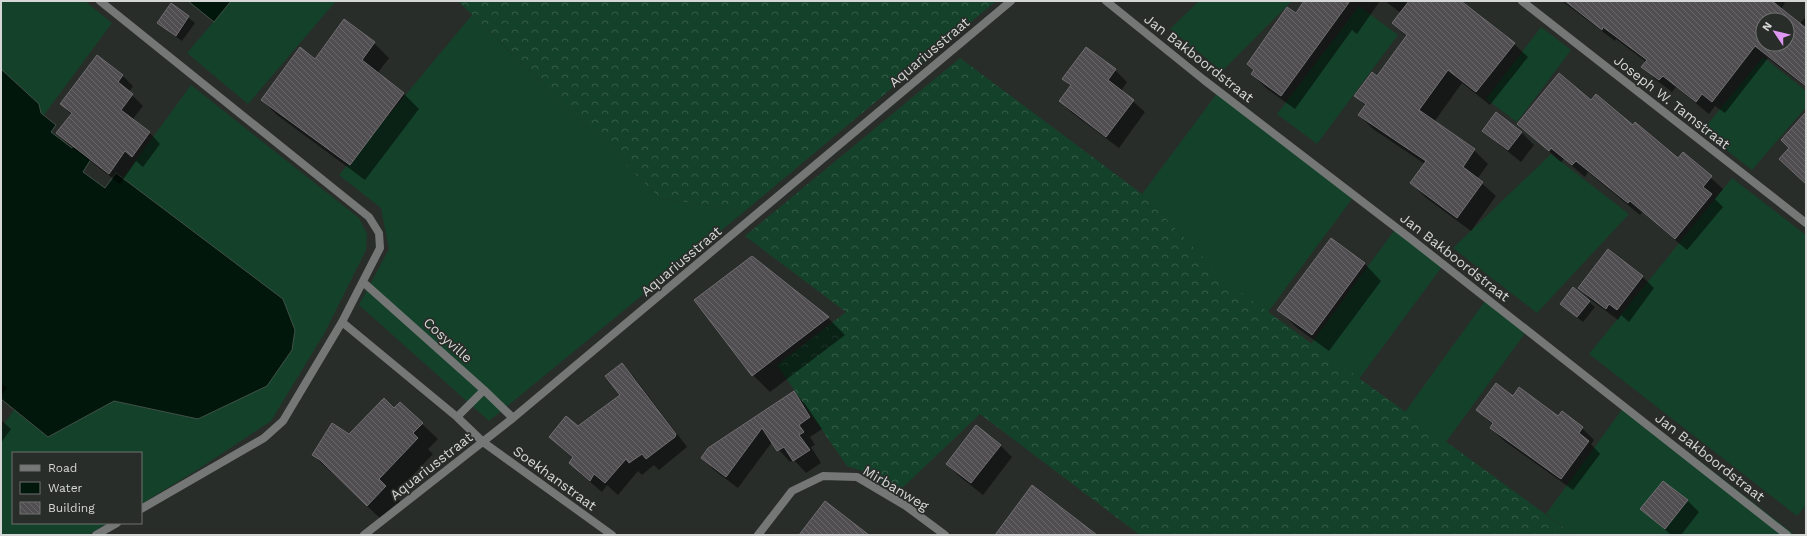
<svg xmlns="http://www.w3.org/2000/svg" width="1807" height="536" viewBox="0 0 1807 536" font-family="'Work Sans',sans-serif">
<style>
.grass{fill:#14412a}
.forest{fill:url(#forest-crowns)}
.water{fill:#02170b;stroke:#415148}
.shadow{fill:#0007;fill-rule:evenodd}
.building{fill:url(#building-back-hatch);stroke:#706d71;fill-rule:evenodd}
.lines{fill:none;stroke-linecap:round;stroke-linejoin:round}
.street{stroke:#757776;stroke-width:8}
.labels{text-anchor:middle;stroke-width:3.5;stroke-linejoin:round;paint-order:stroke}
.street-label{font-size:14px;fill:#d5d7d6;stroke:#292d2a}
</style>
<defs>
<pattern id="forest-crowns" width="20" height="18" patternUnits="userSpaceOnUse"><rect width="20" height="18" fill="#14412a"/><path d="M2 6a3 3 0 1 1 6 0M12 15a3 3 0 1 1 6 0" fill="none" stroke="#355c48"/></pattern>
<pattern id="building-back-hatch" width="6" height="6" patternUnits="userSpaceOnUse"><rect width="6" height="6" fill="#514e52"/><path d="M-1 5l2 2M0 0l6 6M5-1l2 2" fill="none" stroke="#69676a"/></pattern>
</defs>
<rect width="100%" height="100%" fill="#292d2a"/>
<path class="grass" d="M1,1H85L112,23L44,115L41,113L39,104L1,69Z
M231,1H336L248,104L187,53Z
M1199,1H1292L1222,71L1170,29Z
M1359,6L1398,35L1317,144L1277,114Z
M472,15L660,198L745,211L489,421L359,305L389,249L381,208L339,175Z
M1541,27L1571,50L1517,122L1486,99Z
M1763,57L1806,91V107L1752,170L1702,131Z
M191,85L359,218L367,234L366,250L325,332L271,421L197,470L141,504V453H13V523H109L88,535H1V428L14,410L48,437L114,401L198,419L283,299L123,178Z
M1218,92L1355,195L1268,312L1226,282L1142,194Z
M1551,154L1629,214L1537,313L1453,248Z
M1732,178L1806,235V505L1797,516L1589,354Z
M1396,228L1444,264L1359,379L1311,344Z
M1488,297L1529,328L1446,442L1405,412Z
M1626,404L1795,535H1574L1546,514Z"/>
<path class="forest" d="M458,1H996L745,211L660,198Z
M960,58L1142,194L1227,282L1574,535H1140L980,414L896,494L865,472L847,466L777,365L846,312L745,236Z"/>
<path class="water" d="M188,1H231L214,22Z
M1,69L39,104L41,113L56,125L51,132L72,148L76,143L93,156L83,172L105,188L116,173L283,299L295,330L292,350L267,386L198,419L114,401L48,437L1,399Z"/>
<path class="shadow" d="M1306,1H1380L1357,34L1352,30L1295,109L1266,88L1252,74Z
M1385,1H1461L1514,44L1528,57L1490,105L1462,83L1434,122L1474,150L1488,164L1477,179L1496,196L1471,231L1425,197L1411,183L1425,164L1373,129L1359,115L1366,106L1356,96L1378,77L1407,37L1393,23L1401,13Z
M1562,1H1783L1785,3L1781,9L1800,24L1806,16V87L1768,58L1725,113L1715,106L1709,114L1676,87L1672,92L1655,79L1643,67L1646,62L1616,39L1615,41ZM1763,20H1787V44H1763Z
M172,5L195,23L182,41L158,23Z
M374,43L389,58L377,74L404,94L419,109L365,180L277,115L262,100L315,60Z
M97,57L123,76L133,86L129,92L143,106L132,120L150,133L160,144L143,167L136,161L120,184L68,144L58,133L72,115L61,104Z
M1115,70L1127,82L1121,91L1145,112L1119,148L1072,113L1060,101L1071,86L1063,79Z
M1591,101L1633,126L1678,159L1683,153L1723,189L1715,199L1723,207L1687,250L1642,212L1640,215L1588,172L1585,177L1564,159L1561,162L1518,124Z
M1496,114L1522,133L1534,145L1521,162L1496,142L1484,131Z
M1331,239L1365,264L1381,281L1329,351L1296,327L1279,310Z
M752,257L828,318L845,335L770,392L753,375Z
M1642,276L1654,288L1629,322L1621,315L1618,320L1591,300L1579,288Z
M1589,302L1595,307L1583,322L1561,304Z
M622,365L634,377L687,447L659,470L654,465L642,475L638,471L618,495L607,485L602,492L582,475L570,463L574,458L550,437L578,428L621,395Z
M1,383L7,388L1,396Z
M793,392L805,404L822,429L810,437L815,445L811,447L821,463L806,473L794,460L790,462L772,442L738,488L714,470L702,458Z
M1514,397L1582,428L1594,440L1591,444L1600,454L1573,490L1503,440L1491,428L1493,425L1477,410Z
M394,410L422,424L438,439L428,449L433,454L394,495L401,502L383,521L313,455Z
M1,420L11,429L1,443Z
M1000,445L1012,457L983,495L959,476L947,464Z
M1687,500L1699,512L1681,535H1671L1642,509Z"/>
<path class="building" d="M1304,1H1350L1281,96L1251,74L1254,70L1247,64L1287,7L1296,13Z
M1409,1H1461L1515,43L1476,92L1448,70L1419,110L1475,149L1463,167L1483,182L1457,218L1410,183L1426,161L1358,115L1366,104L1354,96L1372,72L1377,76L1407,35L1392,23Z
M1565,1H1772L1806,28V86L1755,46L1712,102L1702,94L1696,102L1663,76L1659,80L1641,67L1647,60L1603,27L1602,30ZM1763,20H1787V44H1763Z
M171,3L189,16L176,36L157,23Z
M344,19L375,42L362,60L404,93L350,165L261,100L300,47L315,59Z
M1086,47L1116,69L1108,80L1134,100L1106,137L1059,101L1071,85L1062,79Z
M97,55L123,75L118,82L133,94L121,110L150,132L132,157L125,151L109,174L56,133L72,113L60,104Z
M1559,73L1591,100L1596,94L1633,125L1635,122L1678,158L1683,152L1712,176L1703,187L1712,194L1675,239L1630,201L1628,203L1576,161L1572,165L1551,148L1549,151L1517,124Z
M1496,112L1522,132L1508,150L1482,131Z
M1806,112V184L1779,159L1789,148L1781,140Z
M1331,238L1365,263L1312,335L1277,310Z
M1608,249L1643,276L1617,310L1609,304L1606,309L1578,288Z
M752,256L829,317L752,376L694,300Z
M1573,287L1590,301L1577,317L1560,304Z
M622,363L676,434L675,437L646,459L642,454L629,463L626,459L605,483L594,474L590,481L569,463L573,457L549,437L566,416L578,426L620,395L605,376Z
M1496,383L1513,396L1519,387L1558,416L1562,411L1583,427L1579,433L1589,441L1561,479L1490,428L1493,423L1476,410Z
M794,391L810,417L799,425L804,432L799,435L810,450L793,461L784,447L777,451L762,428L726,477L701,458L708,448Z
M384,398L394,408L400,402L423,423L413,433L418,438L379,479L386,486L367,506L320,460L312,455L332,423L349,434Z
M976,425L1001,445L971,483L946,464Z
M1663,481L1688,500L1665,529L1640,509Z
M1032,485L1097,535H995Z
M825,501L869,535H799Z"/>
<g class="lines">
<path class="street" d="M100,1L369,217L379,233L380,248L342,322L283,421L264,438L141,509
M1106,1L1204,80L1411,239L1787,535
M1522,1L1806,223
M363,282L484,390L513,418
M342,322L457,417L483,442L612,535
M457,417L484,390
M96,535L117,523
M364,535L513,418L1011,1
M758,535L792,491L823,476L857,477L906,506L945,535"/>
</g>
<g class="labels">
<g class="street-label">
<text transform="translate(929 52) rotate(-40)" y="5">Aquariusstraat</text>
<text transform="translate(1199 58) rotate(38)" y="5">Jan Bakboordstraat</text>
<text transform="translate(1672 102) rotate(38)" y="5">Joseph W. Tamstraat</text>
<text transform="translate(1455 257) rotate(38)" y="5">Jan Bakboordstraat</text>
<text transform="translate(681 261) rotate(-40)" y="5">Aquariusstraat</text>
<text transform="translate(448 340) rotate(42)" y="5">Cosyville</text>
<text transform="translate(1710 457) rotate(38)" y="5">Jan Bakboordstraat</text>
<text transform="translate(431 466) rotate(-38)" y="5">Aquariusstraat</text>
<text transform="translate(555 478) rotate(36)" y="5">Soekhanstraat</text>
<text transform="translate(896 488) rotate(31)" y="5">Mirbanweg</text>
</g>
</g>
<rect width="1807" height="536" fill="none" stroke="#d5d7d6" stroke-width="4"/>
<rect x="12" y="452" width="130" height="72" fill="#292d2a" stroke="#6e716f"/>
<rect x="20" y="465" width="20" height="6" fill="#757776" stroke="#6e716f"/>
<text x="48" y="472" font-size="12" fill="#d5d7d6">Road</text>
<rect x="20" y="482" width="20" height="12" fill="#02170b" stroke="#6e716f"/>
<text x="48" y="492" font-size="12" fill="#d5d7d6">Water</text>
<rect x="20" y="502" width="20" height="12" fill="url(#building-back-hatch)" stroke="#6e716f"/>
<text x="48" y="512" font-size="12" fill="#d5d7d6">Building</text>
<g transform="translate(1775 32) rotate(305)"><circle r="19" fill="#292d2a" stroke="#6e716f"/>
<path d="M0-3L7 15L0 10L-7 15Z" fill="#de98f2"/>
<text y="-6" font-size="11" font-weight="bold" text-anchor="middle" fill="#d5d7d6">N</text>
</g>
</svg>
